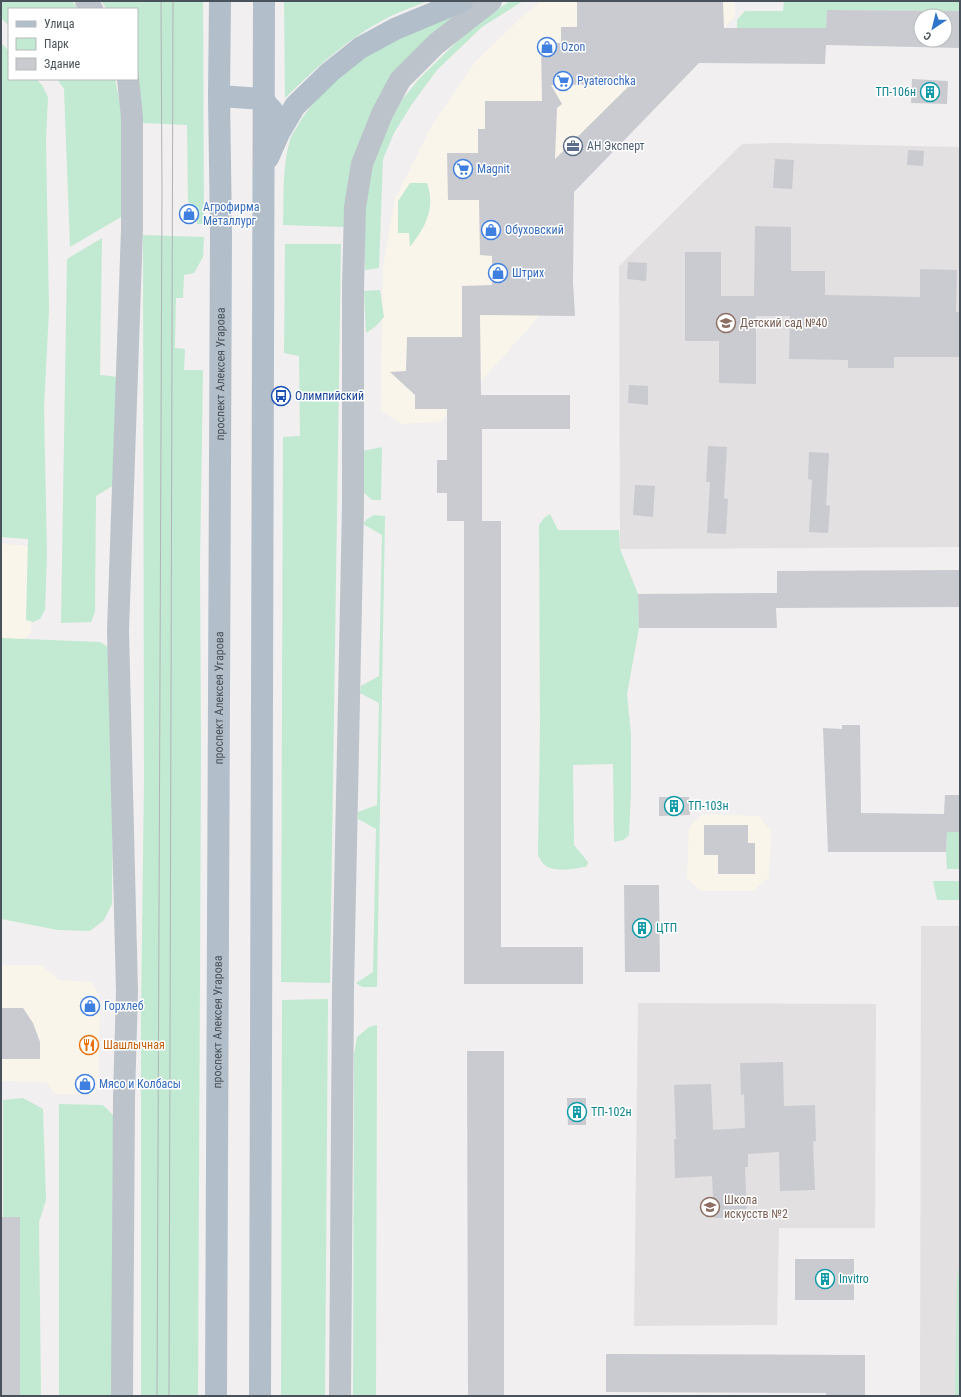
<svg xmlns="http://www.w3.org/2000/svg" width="961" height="1397" viewBox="0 0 961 1397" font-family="'Roboto Condensed',sans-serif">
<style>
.commercial{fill:#faf5ea}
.education{fill:#e2e0e0}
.green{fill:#c2e9d1}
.building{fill:#c9cbd1;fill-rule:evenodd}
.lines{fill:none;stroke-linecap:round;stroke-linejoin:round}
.minor{stroke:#bcc3ca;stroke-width:22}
.major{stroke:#b2beca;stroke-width:22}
.tram{stroke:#b2b4b8;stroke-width:1}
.labels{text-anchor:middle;stroke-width:3;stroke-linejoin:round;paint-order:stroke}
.shop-label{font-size:12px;fill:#366cbe;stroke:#fff;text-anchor:start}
.culture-label{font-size:12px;fill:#0d838f;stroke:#fff;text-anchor:start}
.service-label{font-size:12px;fill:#4e5e75;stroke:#fff;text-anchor:start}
.education-label{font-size:12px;fill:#785e54;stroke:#fff;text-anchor:start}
.street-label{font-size:12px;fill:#49525a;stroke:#fff}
.transit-label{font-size:12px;fill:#164399;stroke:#fff;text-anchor:start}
.food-label{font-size:12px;fill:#c56008;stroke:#fff;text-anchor:start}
</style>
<rect width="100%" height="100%" fill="#f1efef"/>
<path class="commercial" d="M541,1H735V16L719,33L541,180L543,312L465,399L439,422L401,424L381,411L383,267L395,199L432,125L476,61L526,13Z
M1,544L25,545L32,552L31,633L18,644L1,643Z
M702,814L759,816L771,831L769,877L753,891H701L687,878L689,828Z
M1,965H41L59,980L93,982L100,1000L98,1087L94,1094H55L46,1082L1,1081Z"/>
<path class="education" d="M779,143L960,147V547L620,549L619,266L742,144Z
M921,926H960V1396H920Z
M638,1003L876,1004L875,1228H779L777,1325L634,1326Z"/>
<path class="green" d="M1,1H72L78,9H9V26L1,18Z
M101,1H203L204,224H197V208L188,202L187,125L142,123L137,76V9H107Z
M284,1H428C416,6 403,10 391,16C350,36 317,67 285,98Z
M510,1H523L482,27L437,70L412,104L394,133L383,159L379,268L365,270V188L386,129L402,100L418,80L473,26Z
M784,1H960V11L827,10L826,28H737V20L745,11H783Z
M475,7L408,60L344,227L283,225C284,197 282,167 290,140C291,135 295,131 297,127C321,84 371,49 415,30C435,21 455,15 475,7Z
M1,43L9,51V79H36L42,85L48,97L46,141L49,310L44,407L47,554L45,610L40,619L33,622L26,620L28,539L1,537L2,353H1Z
M57,79H115L123,119L121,217L70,247L64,89Z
M410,183H427C436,209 425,227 410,247L409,233H398V201Z
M143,235L204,237L203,257L194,273L184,275L183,298H176L175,348L185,349L184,370H203L200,563L201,754L198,1396H141V1011L144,782Z
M102,238L100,375L118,377L119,482L96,496L95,612L91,622L61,623L67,259Z
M285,244H341L330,983L281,982L283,437L300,436L299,356L284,353Z
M380,290L384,317L376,326L366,333L364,291Z
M382,447L381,500H372L364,493L363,451Z
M550,514L558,530H619L620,549L638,594L639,628L627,694L631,734V793L629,835L623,840L614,842L613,764L573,765L574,845L588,862L587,866C578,869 554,872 546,866C543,864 540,859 538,855L540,725L539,525L544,518Z
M374,515L385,516L377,987H362L356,983L373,972L376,829L358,819V812L377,805L379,703L360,693L361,686L379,676L382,535L363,524L367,519Z
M1,638L100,642L108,647L114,656L112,904L104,920L90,931L58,930L1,919Z
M947,832H960V869H947L946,852Z
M933,881H960V900H937Z
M328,999L325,1396H281L282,1000Z
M377,1025L376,1396H353L354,1055L357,1037L369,1027Z
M23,1098L43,1109L46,1200L39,1222L41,1396H20V1217H3V1100Z
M59,1104L103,1105L113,1115L112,1396H59Z
M960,1260V1396H955L957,1279Z"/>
<path class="building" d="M577,1H723L724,28H826L827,10L960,11V48L826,45L825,64L699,63L574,192L573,282L575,316L480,315L481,395H570V429H482V521H501V947H583V984H464V521H447V493H437V460H447V409H415V395L390,372L406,371L407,337H462V286L492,285V256L480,255L479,200H448L447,153H478V129H485V101H542L541,43H561V27H577ZM921,16H945V40H921ZM631,84L555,159L557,108L562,104L551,85Z
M912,79L948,81L947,104L911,103Z
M908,150L924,151L923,166L907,165Z
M775,159L794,160L792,189L773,188Z
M755,226L791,227V271H825V295L920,297V269L957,270L956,312H960V357H894V368H848V360L789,359L790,316H756V384L719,383V341H685V252H721V296H754Z
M628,262L647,263L646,281L627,279Z
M629,385L648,386V405L628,403Z
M708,446L727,447L724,498L728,499L726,534L707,533L710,482H706Z
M809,452L829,453L826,505L830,506L828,533L809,532L812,480L808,479Z
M635,485L655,486L653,517L633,515Z
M960,570V607L776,608L777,628H639L638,594L777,593V571Z
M842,725H860L861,813L944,814L945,795H960V832H947L946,852H828L823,728L842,729Z
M659,797H689L690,815L659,816Z
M704,825H748V843H755V874H718V855H704Z
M624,885H659L660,972H625Z
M1,1008H23L33,1023L40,1042V1059H1Z
M467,1051H504V1396H468Z
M783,1062L784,1106L815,1105L816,1141L813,1142L815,1190L780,1191L779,1152L748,1154V1167H745L747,1217L714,1218L712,1176L675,1178L674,1139H676L674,1085L711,1084L713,1130L745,1128L744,1094L741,1095L740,1063Z
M567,1098H586V1125H568Z
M1,1217H20V1396H1Z
M795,1259H854V1300H795Z
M606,1354L865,1355V1396H826V1393L606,1392Z"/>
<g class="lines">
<path class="minor" d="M86,1L92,9
M122,1396L124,1097L127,991L118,631L132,229V117L128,79
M340,1396L343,989L353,506V289L355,207L362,164L382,114L400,80L436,44L491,1"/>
<g class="major">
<path d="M219,96L264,99L267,105L272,110"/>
<path d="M268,158L279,133L295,106L330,72L360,48L395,29L462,1"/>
<path id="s1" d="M216,1396L221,232L219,96L220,1"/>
<path d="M260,1396L264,1"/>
</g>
<path class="tram" d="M157,1396L162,191L161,1
M169,1396L173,1"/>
</g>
<defs>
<symbol id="shop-ring" viewBox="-11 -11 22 22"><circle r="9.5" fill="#fff" stroke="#3f7fe0" stroke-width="1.5"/><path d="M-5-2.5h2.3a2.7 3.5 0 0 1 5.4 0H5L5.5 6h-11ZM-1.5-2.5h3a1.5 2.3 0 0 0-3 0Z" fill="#3f7fe0"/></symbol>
<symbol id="supermarket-ring" viewBox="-11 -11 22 22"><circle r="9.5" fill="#fff" stroke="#3f7fe0" stroke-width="1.5"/><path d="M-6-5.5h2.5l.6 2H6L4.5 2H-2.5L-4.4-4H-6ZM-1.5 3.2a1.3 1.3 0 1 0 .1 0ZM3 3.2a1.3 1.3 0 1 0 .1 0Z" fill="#3f7fe0"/></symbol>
<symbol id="building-ring" viewBox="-11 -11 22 22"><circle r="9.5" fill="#fff" stroke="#0f9aa8" stroke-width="1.5"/><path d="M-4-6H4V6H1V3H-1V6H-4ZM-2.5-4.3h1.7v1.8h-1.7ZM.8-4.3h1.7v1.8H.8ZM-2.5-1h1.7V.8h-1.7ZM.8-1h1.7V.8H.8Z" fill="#0f9aa8"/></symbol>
<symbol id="office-ring" viewBox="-11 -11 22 22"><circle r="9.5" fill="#fff" stroke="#5c6f8a" stroke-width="1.5"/><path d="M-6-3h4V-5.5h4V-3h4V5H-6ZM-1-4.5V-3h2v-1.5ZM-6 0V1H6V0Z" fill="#5c6f8a"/></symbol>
<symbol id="school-ring" viewBox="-11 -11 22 22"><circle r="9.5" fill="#fff" stroke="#8d6e63" stroke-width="1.5"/><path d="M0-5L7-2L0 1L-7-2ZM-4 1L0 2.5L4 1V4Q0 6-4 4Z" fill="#8d6e63"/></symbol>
<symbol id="bus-ring" viewBox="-11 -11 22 22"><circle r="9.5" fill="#fff" stroke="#1a4fb4" stroke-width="1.5"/><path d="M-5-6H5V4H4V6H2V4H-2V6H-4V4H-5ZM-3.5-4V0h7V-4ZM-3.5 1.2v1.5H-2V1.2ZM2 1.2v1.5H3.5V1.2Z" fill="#1a4fb4"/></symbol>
<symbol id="restaurant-ring" viewBox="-11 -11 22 22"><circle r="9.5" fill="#fff" stroke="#e8710a" stroke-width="1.5"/><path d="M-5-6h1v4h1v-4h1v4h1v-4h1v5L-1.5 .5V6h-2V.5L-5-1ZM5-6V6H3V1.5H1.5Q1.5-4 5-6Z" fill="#e8710a"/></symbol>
</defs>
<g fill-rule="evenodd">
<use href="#shop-ring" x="536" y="36" width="22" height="22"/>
<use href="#supermarket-ring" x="552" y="70" width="22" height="22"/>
<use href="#building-ring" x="919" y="81" width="22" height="22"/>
<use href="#office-ring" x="562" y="135" width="22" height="22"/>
<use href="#supermarket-ring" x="452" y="158" width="22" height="22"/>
<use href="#shop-ring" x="178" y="203" width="22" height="22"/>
<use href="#shop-ring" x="480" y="219" width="22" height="22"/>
<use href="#shop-ring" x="487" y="262" width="22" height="22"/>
<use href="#school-ring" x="715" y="312" width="22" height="22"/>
<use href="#bus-ring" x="270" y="385" width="22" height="22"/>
<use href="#building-ring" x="663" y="795" width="22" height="22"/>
<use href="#building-ring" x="631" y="917" width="22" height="22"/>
<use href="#shop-ring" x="79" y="995" width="22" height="22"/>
<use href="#restaurant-ring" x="78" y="1034" width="22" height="22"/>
<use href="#shop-ring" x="74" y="1073" width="22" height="22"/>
<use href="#building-ring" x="566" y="1101" width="22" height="22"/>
<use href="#school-ring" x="699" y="1196" width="22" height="22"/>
<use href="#building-ring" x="814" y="1268" width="22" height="22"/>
</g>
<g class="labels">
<g class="shop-label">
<text x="561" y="51">Ozon</text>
<text x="577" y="85">Pyaterochka</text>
<text x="477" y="173">Magnit</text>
<text x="203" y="211">Агрофирма<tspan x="203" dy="14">Металлург</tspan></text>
<text x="505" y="234">Обуховский</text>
<text x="512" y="277">Штрих</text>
<text x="104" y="1010">Горхлеб</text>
<text x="99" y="1088">Мясо и Колбасы</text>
</g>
<g class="culture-label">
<text x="916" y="96" text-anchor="end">ТП-106н</text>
<text x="688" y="810">ТП-103н</text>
<text x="656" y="932">ЦТП</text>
<text x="591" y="1116">ТП-102н</text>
<text x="839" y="1283">Invitro</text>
</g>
<g class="service-label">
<text x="587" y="150">АН Эксперт</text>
</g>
<g class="education-label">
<text x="740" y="327">Детский сад №40</text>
<text x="724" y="1204">Школа<tspan x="724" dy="14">искусств №2</tspan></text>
</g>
<g class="street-label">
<text dy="4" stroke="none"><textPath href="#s1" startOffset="1022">проспект Алексея Угарова</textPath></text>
<text dy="4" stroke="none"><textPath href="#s1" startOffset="698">проспект Алексея Угарова</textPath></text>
<text dy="4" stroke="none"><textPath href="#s1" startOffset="374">проспект Алексея Угарова</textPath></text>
</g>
<g class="transit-label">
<text x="295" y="400">Олимпийский</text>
</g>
<g class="food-label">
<text x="103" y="1049">Шашлычная</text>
</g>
</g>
<rect width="961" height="1397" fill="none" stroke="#49525a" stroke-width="4"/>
<rect x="8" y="8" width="130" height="72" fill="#ffffff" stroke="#b6babd"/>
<rect x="16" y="21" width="20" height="6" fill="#b2beca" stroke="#b6babd"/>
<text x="44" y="28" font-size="12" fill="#49525a">Улица</text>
<rect x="16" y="38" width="20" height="12" fill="#c2e9d1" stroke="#b6babd"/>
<text x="44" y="48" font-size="12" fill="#49525a">Парк</text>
<rect x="16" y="58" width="20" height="12" fill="#c9cbd1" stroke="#b6babd"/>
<text x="44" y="68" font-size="12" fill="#49525a">Здание</text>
<g transform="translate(933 28) rotate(215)"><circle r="19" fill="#ffffff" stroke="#b6babd"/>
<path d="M0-3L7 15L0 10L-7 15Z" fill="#2f76ca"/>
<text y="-6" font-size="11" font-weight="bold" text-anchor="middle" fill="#49525a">С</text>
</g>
</svg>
